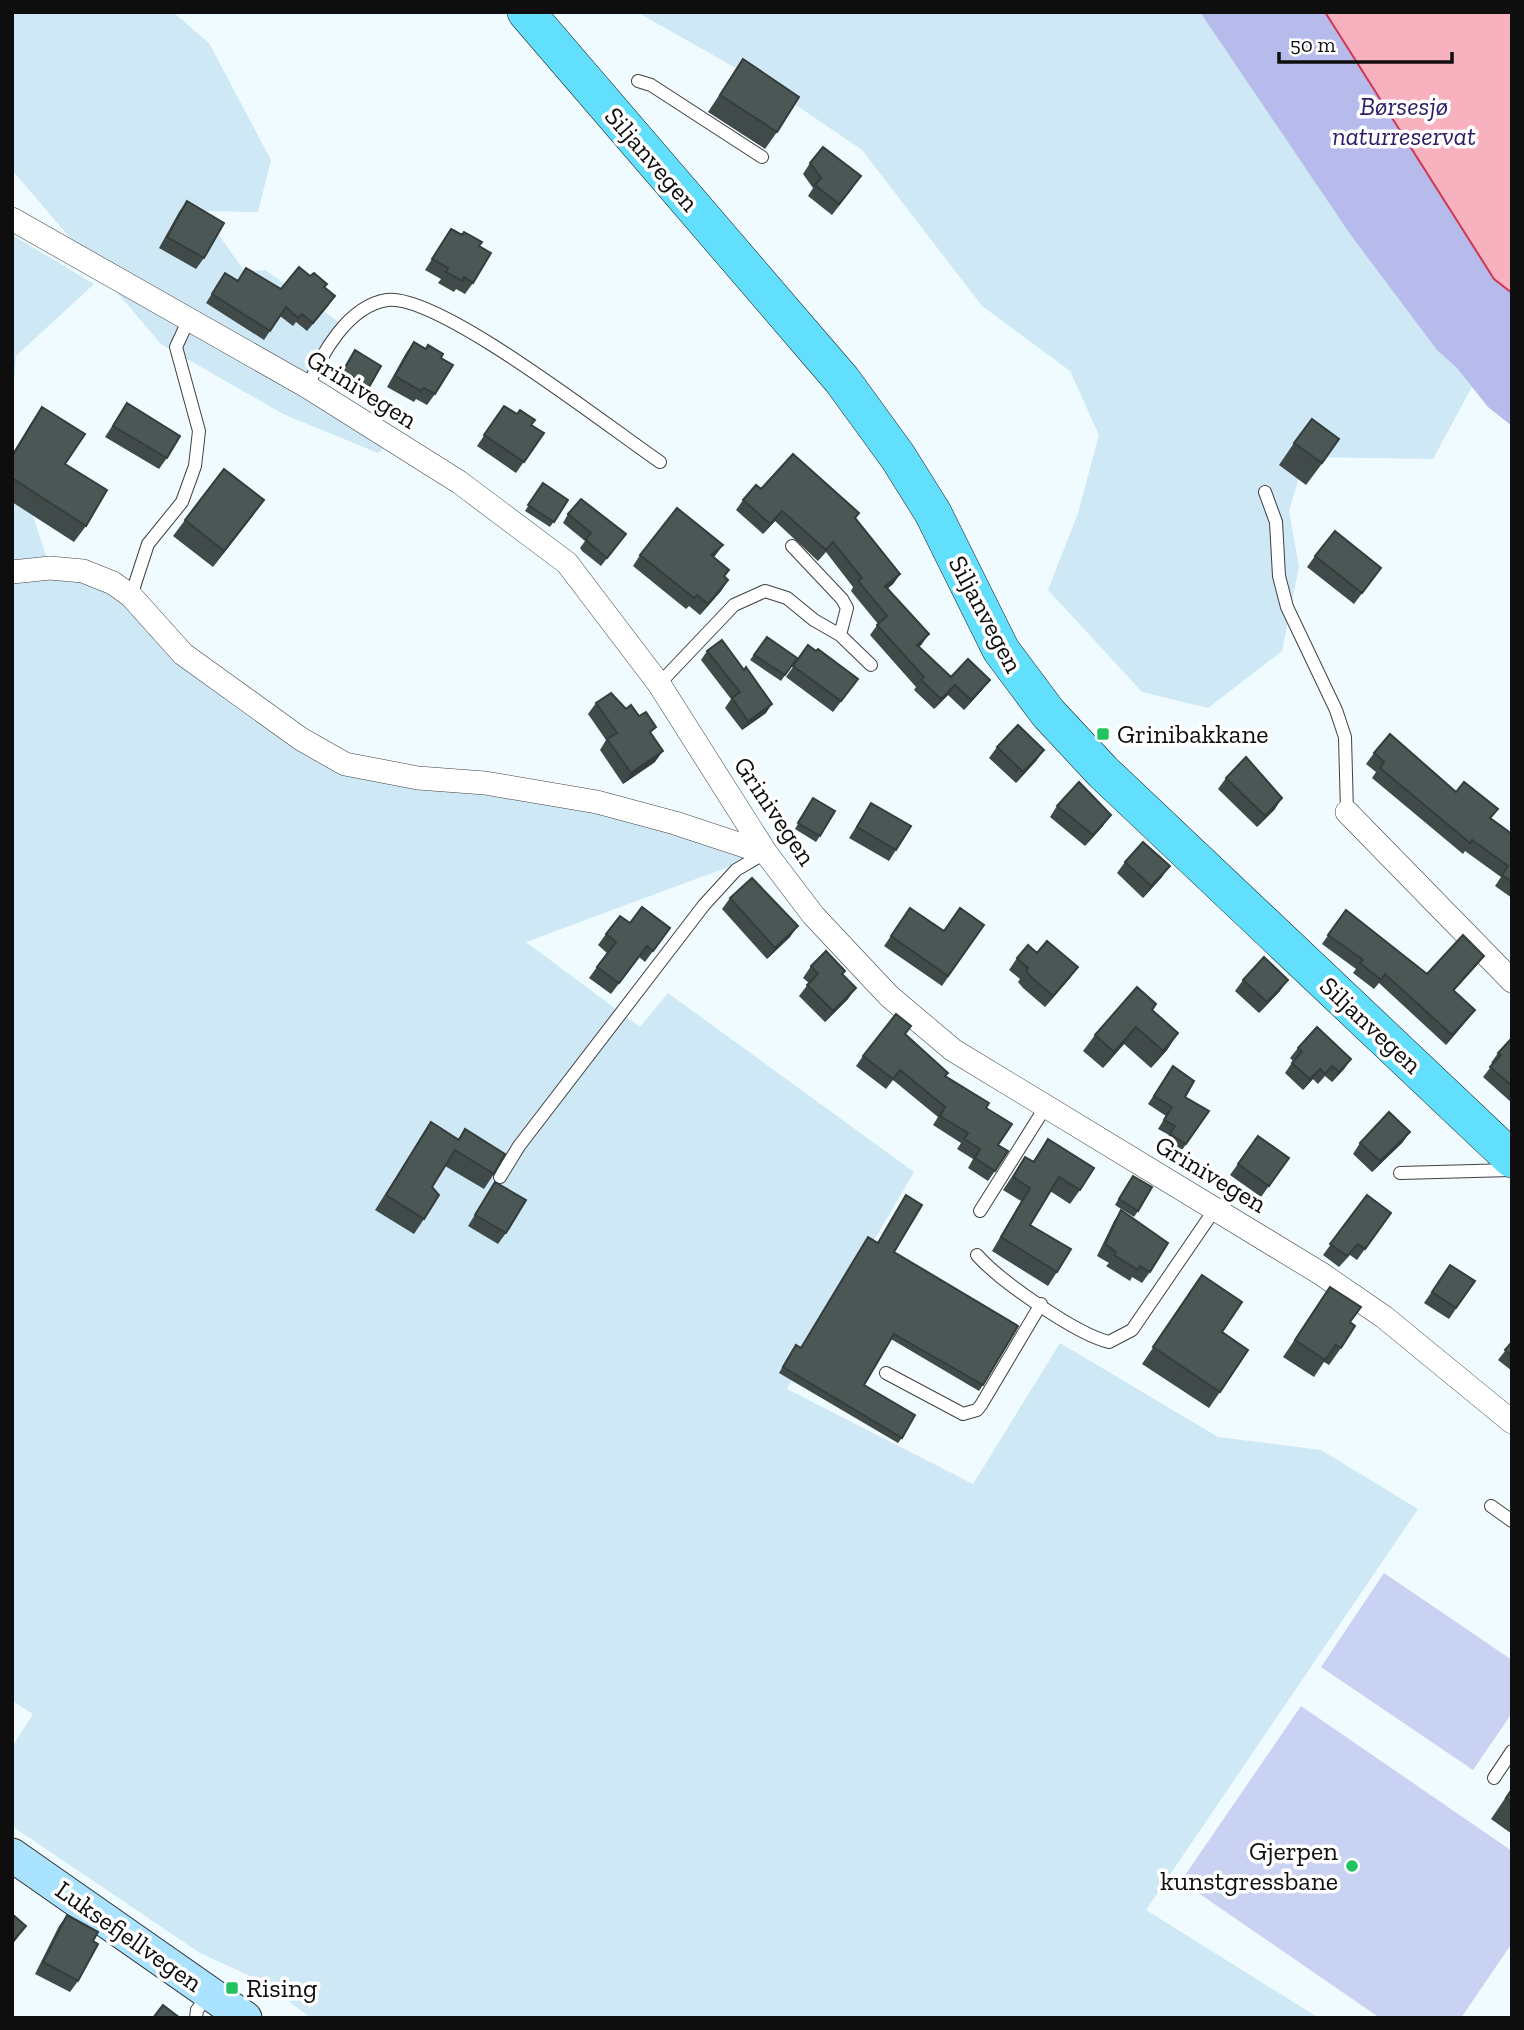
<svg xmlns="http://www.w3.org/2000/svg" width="1524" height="2030" viewBox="0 0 1524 2030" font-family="'Zilla Slab',serif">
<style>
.farmland{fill:#cee8f6}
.green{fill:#b7bbeb}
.pitch{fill:#c9d2f2}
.water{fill:#f8b2bf;stroke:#d23650;stroke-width:2}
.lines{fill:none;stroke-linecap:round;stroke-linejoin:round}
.lane-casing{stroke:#414141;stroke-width:14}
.street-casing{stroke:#414141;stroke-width:24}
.secondary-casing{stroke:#303030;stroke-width:35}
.primary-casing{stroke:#1f1f1f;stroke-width:38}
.lane{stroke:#fff;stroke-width:12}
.street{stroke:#fff;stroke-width:23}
.secondary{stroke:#aae3ff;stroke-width:33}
.primary{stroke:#61dffd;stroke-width:37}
.wall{fill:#404b49}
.shaded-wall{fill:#343d3c}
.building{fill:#4a5755;stroke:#343d3c;stroke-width:2}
.poi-dot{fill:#21c360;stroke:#fff;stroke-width:2.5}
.labels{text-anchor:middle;stroke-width:7;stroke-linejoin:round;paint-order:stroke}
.park-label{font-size:26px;font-style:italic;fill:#2d1c68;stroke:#fff}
.street-label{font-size:26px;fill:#0e0e0e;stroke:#fff}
.poi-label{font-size:26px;fill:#0e0e0e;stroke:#fff;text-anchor:start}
</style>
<rect width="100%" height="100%" fill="#effbff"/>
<path class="farmland" d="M12,12H173L209,43L271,160L258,212L202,211L245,272L265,270L346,327L308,387L388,445L378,453L283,414L161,344L12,170Z
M637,12H1200L1437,350L1474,383L1433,459L1305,457L1289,511L1299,567L1282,651L1208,708L1142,692L1048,590L1078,513L1099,435L1070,371L982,306L862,150L771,88Z
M12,235L94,284L16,356L12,404Z
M12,451L50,568L113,583L183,654L345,764L556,794L766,853L526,942L640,1027L668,993L914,1172L787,1389L973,1484L1060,1343L1218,1437L1321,1450L1418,1509L1146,1910L1319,2018H311L263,1982L200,1953L12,1826V1747L33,1714L12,1701Z"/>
<path class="green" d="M1200,12H1512V426L1488,407L1457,368L1437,350L1350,234Z"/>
<path class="pitch" d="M1384,1573L1512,1660V1713L1473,1770L1321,1667Z
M1301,1706L1512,1851V1943L1461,2018H1380L1181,1881Z"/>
<path class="water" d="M1325,12H1512V293L1494,279Z"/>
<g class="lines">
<defs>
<path id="lane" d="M638,81L651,85L762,157
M308,387C321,354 348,306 387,300C439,293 611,429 660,462
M1265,492L1276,522L1279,576L1287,607L1336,710L1345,737L1347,812
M792,546L842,599L847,608L840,635
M131,596L148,544L182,502L195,466L199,431L176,347L189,319
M659,684L734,605L765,591L787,598L814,620L840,635L871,665
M1400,1173L1511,1170
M500,1177L519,1146L704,905L736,870L765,853
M980,1211L1046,1106
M977,1255C1000,1281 1076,1334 1109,1342L1132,1330L1215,1209
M886,1373L963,1414L977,1410L981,1405L1041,1304
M1491,1506L1512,1521
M1494,1778L1512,1751
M196,2018L197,2010L210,1993"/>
<path id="street" d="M12,219L308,387L459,482L567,563L659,684L766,853L813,915L889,996L953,1050L1320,1273L1384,1317L1512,1422
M12,572L50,568L83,571L113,583L131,596L183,654L301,739L345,764L418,778L485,783L597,802L675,823L766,853
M1347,812L1512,981"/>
<path id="secondary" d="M12,1855L245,2018"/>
<path id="primary" d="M526,12L842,380L898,457L933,513L1001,650L1048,713L1103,772L1512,1159"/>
</defs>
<use href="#lane" class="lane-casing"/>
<use href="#street" class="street-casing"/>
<use href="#secondary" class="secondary-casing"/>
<use href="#primary" class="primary-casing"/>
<use href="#lane" class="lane"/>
<use href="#street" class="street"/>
<use href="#secondary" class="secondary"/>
<use href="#primary" class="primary"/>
</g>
<path class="wall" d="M743,59L777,132L765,149L708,112Z
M810,163L853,188L832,215L808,196L813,188L803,174Z
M187,201L204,258L196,269L159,248L179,212Z
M451,229L479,246L473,283L465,294L456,289L454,292L438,283L441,279L425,270Z
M246,268L281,289L324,288L329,305L307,331L296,322L293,326L280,316L264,340L206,303L225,273L238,280Z
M414,342L441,358L435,394L427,405L416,399L414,402L387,387L406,353Z
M355,350L381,366L365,392L339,376Z
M127,403L167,458L159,469L105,437Z
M504,406L544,433L516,473L477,446Z
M42,407L65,464L86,526L74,542L12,502V454L31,423Z
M1294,443L1324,461L1306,485L1279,465Z
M543,483L568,500L550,527L525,511Z
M761,489L855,519L900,574L893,584L888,588L922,644L919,647L951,677L982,690L964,710L948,695L934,709L914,690L916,687L870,635L878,624L851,591L853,587L826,552L818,561L775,521L763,534L736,510L743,500Z
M264,500L213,567L173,536L185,520Z
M568,514L626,534L601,566L582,551L580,548L585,541L563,523Z
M640,555L714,557L724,576L728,580L721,591L700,615L689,606L686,609L633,566Z
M1315,556L1381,568L1354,604L1307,567Z
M767,637L797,658L781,681L750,660Z
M808,645L850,690L833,712L786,677Z
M707,651L766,713L742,730L725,708L731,699L701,660Z
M596,703L626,709L655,762L623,784L600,750L606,740L588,714Z
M997,747L1044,750L1036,761L1016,783L989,758Z
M1374,753L1456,792L1512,834V898L1495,886L1501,877L1465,851L1463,854L1372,778L1376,772L1366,764Z
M1226,778L1275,809L1257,827L1218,789Z
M813,798L820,836L816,842L795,829Z
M871,803L896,850L889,861L849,838Z
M1057,806L1103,826L1085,846L1050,817Z
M1125,862L1162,877L1143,898L1117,873Z
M730,898L790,937L767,959L722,909Z
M910,908L944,931L984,925L942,986L884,946Z
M1346,910L1427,974L1484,956L1477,965L1454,991L1475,1010L1468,1019L1446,1045L1379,983L1374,989L1353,973L1356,969L1322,944Z
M630,923L670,928L645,962L639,957L611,994L589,978L607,953L598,945L606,934Z
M1037,953L1078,967L1070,978L1045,1007L1023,988L1018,982L1020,979L1009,970L1017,958Z
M811,966L842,974L848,999L825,1022L799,996L809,983L803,978Z
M1243,980L1280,991L1259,1013L1235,991Z
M1152,1010L1178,1033L1167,1050L1151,1068L1124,1044L1103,1068L1083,1051L1095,1035Z
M905,1034L945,1077L986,1108L998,1145L995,1171L988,1181L968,1168L973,1159L957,1149L961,1143L933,1125L938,1117L893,1080L886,1089L856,1066L863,1056Z
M1512,1042V1103L1483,1077L1493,1064L1491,1063L1498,1053Z
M1298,1048L1351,1059L1344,1069L1332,1082L1325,1076L1318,1084L1313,1079L1303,1090L1285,1073L1293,1061L1290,1058Z
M1173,1066L1185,1097L1209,1111L1180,1153L1164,1143L1169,1135L1158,1129L1166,1116L1148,1104Z
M431,1122L458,1139L465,1129L494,1174L484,1189L445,1166L432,1187L424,1219L414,1234L375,1210Z
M1410,1132L1402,1143L1372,1172L1353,1154L1360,1143Z
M1258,1136L1289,1158L1261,1197L1230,1175Z
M1048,1139L1080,1190L1070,1204L1050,1191L1030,1225L1057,1272L1048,1286L992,1251L1021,1201L1003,1190L1025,1157L1033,1161Z
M1129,1181L1138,1211L1134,1217L1115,1205Z
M495,1182L506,1233L498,1244L468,1226Z
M1367,1195L1391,1213L1357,1260L1350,1255L1339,1267L1323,1255Z
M1121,1210L1150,1272L1142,1283L1132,1277L1130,1281L1106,1266L1109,1263L1097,1256L1114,1221Z
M894,1252L983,1385L979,1391L891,1339L864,1385L902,1438L898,1443L779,1373L792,1350L801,1348Z
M1450,1265L1475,1281L1449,1319L1424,1303Z
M1202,1275L1222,1332L1220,1392L1209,1408L1142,1364Z
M1330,1287L1350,1322L1341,1348L1329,1365L1324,1362L1314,1377L1283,1357Z
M1512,1342V1371L1498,1360Z
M1512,1788V1834L1491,1819Z
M67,1915L93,1941L78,1981L70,1992L35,1974L59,1926Z"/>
<path class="shaded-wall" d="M264,500L252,517L213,567L224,551Z
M782,511L775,521L763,534L770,524Z
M723,545L715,556L704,566L711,555Z
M900,574L893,584L878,596L885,586Z
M728,580L721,591L700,615L708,604Z
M929,634L922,644L910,655L917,645Z
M990,680L982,690L964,710L971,700Z
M955,685L948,695L934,709L941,699Z
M772,704L766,713L742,730L748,721Z
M1044,750L1036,761L1016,783L1023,772Z
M663,751L655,762L623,784L631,773Z
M1282,798L1275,809L1257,827L1265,816Z
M1111,815L1103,826L1085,846L1093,835Z
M1170,866L1162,877L1143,898L1151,886Z
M798,926L790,937L767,959L775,948Z
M1484,956L1477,965L1446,999L1453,990Z
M1078,967L1070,978L1045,1007L1053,996Z
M1288,980L1280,991L1259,1013L1267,1002Z
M856,988L848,999L825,1022L833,1011Z
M1475,1010L1468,1019L1446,1045L1452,1035Z
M1136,1027L1124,1044L1103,1068L1114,1052Z
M1178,1033L1167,1050L1151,1068L1163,1051Z
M1351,1059L1344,1069L1332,1082L1339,1072Z
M1320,1069L1313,1079L1303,1090L1310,1079Z
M1410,1132L1402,1143L1372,1172L1380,1161Z
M26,1926L12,1945L14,1940Z"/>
<path class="building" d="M743,59L799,97L777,132L720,95Z
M823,147L861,176L839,204L815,185L821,178L810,163Z
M187,201L224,223L204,258L167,237Z
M451,229L462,235L464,232L482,242L479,246L491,253L473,283L464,277L462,281L446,272L448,268L432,259Z
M299,267L310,276L314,273L327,284L324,287L335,296L313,323L302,314L298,318L286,307L270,331L212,294L225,273L238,281L246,268L281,289Z
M414,342L426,349L428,345L443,354L441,358L453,365L435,394L424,388L421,391L395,376Z
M355,350L381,366L369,387L343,371Z
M127,403L180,436L167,458L113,426Z
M504,406L517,414L520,410L535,420L531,425L544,433L524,462L484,435Z
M42,407L85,434L65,464L107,490L86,526L12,478V457Z
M1312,419L1339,439L1322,463L1294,443Z
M793,454L859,513L855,518L900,574L885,586L929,634L917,645L951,677L968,659L990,680L971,700L955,685L941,699L921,680L924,677L877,625L887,616L858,581L862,578L833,542L826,550L782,511L770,524L743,500L756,485L761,489Z
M224,469L264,500L224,551L185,520Z
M543,483L568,500L554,522L528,505Z
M581,499L626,534L607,558L588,542L586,539L591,533L568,514Z
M677,508L723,545L711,555L729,570L724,576L728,580L708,604L697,595L694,598L640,555Z
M1335,531L1381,568L1362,593L1315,556Z
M767,637L797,658L785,675L754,655Z
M722,640L744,670L746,667L772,704L748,721L732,698L740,692L707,651Z
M808,645L816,651L818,649L858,679L841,701L793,666Z
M611,693L626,709L631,705L639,716L646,712L656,727L650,732L663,751L631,773L607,739L617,733L596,703Z
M1018,725L1044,750L1023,772L997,747Z
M1390,734L1456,792L1464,782L1498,809L1490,818L1512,834V882L1502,875L1508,866L1472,840L1470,843L1380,768L1384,762L1374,753Z
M1246,757L1282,798L1265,816L1226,778Z
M1079,782L1111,815L1093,835L1057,806Z
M813,798L835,811L820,836L798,823Z
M871,803L911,826L896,850L857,827Z
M1143,842L1170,866L1151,886L1125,862Z
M752,878L798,926L775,948L730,898Z
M642,907L670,928L653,951L647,946L619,983L597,967L616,942L606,934L620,916L630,923Z
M910,908L944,931L960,908L984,925L948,976L891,936Z
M1346,910L1427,974L1463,935L1484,956L1453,990L1475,1010L1452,1035L1385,974L1381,980L1360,963L1363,960L1328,935Z
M1047,941L1078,967L1053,996L1031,977L1026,971L1028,968L1017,958L1028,945L1037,953Z
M826,951L845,971L842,974L856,988L833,1011L807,985L818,974L811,966Z
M1264,957L1288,980L1267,1002L1243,980Z
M1137,987L1156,1004L1152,1010L1178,1033L1163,1051L1136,1027L1114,1052L1095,1035Z
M896,1014L911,1026L905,1034L948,1073L945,1076L989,1103L986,1108L1012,1124L998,1145L1008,1151L995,1171L975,1158L980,1149L964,1139L968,1133L940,1116L945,1107L900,1070L893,1079L863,1056Z
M1317,1027L1351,1059L1339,1072L1332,1066L1325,1074L1320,1069L1310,1079L1292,1063L1302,1052L1298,1048Z
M1510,1040L1512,1042V1086L1490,1067L1501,1055L1498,1053Z
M1173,1066L1194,1081L1185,1097L1209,1111L1186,1144L1170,1134L1175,1126L1164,1120L1172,1107L1154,1096Z
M1389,1112L1410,1132L1380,1161L1360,1143Z
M431,1122L459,1140L465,1129L505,1154L494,1174L455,1150L432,1187L439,1195L424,1219L386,1195Z
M1258,1136L1289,1158L1269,1186L1238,1164Z
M1048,1139L1094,1168L1080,1190L1059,1177L1030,1225L1071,1249L1057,1272L1001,1237L1030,1188L1013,1177L1025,1157L1034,1162Z
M1133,1176L1152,1187L1138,1211L1119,1199Z
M495,1182L526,1200L506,1233L475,1215Z
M906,1195L922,1205L894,1252L1018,1326L983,1385L894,1334L864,1385L915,1415L902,1438L783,1367L796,1345L801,1348L868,1237L878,1243Z
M1367,1195L1391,1213L1365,1249L1358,1244L1347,1256L1330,1244Z
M1121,1210L1168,1243L1150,1272L1140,1266L1138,1270L1114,1255L1116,1252L1105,1244Z
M1450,1265L1475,1281L1456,1308L1432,1292Z
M1202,1275L1242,1302L1222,1332L1248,1350L1220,1392L1153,1347Z
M1330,1287L1361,1307L1350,1322L1355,1326L1341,1348L1336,1345L1325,1360L1295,1340Z
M1512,1342V1356L1505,1350Z
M1512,1789V1802L1506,1798Z
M12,1914L26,1926L14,1940L12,1939Z
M67,1915L98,1932L93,1941L98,1944L78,1981L43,1962Z
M163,2005L180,2018H153Z"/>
<g class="poi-dot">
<rect x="1096" y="727" width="14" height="14" rx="3.5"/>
<circle cx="1352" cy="1866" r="7"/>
<rect x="225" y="1981" width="14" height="14" rx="3.5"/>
</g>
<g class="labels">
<g class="park-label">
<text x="1404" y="115">Børsesjø<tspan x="1404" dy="30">naturreservat</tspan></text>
</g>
<g class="street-label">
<text transform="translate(652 159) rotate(49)" y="9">Siljanvegen</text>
<text transform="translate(362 389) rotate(32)" y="9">Grinivegen</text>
<text transform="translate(986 614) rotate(62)" y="9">Siljanvegen</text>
<text transform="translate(775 811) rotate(56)" y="9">Grinivegen</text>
<text transform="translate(1371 1025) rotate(43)" y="9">Siljanvegen</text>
<text transform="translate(1211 1174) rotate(31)" y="9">Grinivegen</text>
<text transform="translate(129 1936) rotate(35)" y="9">Luksefjellvegen</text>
</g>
<g class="poi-label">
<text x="1117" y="743">Grinibakkane</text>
<text x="1338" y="1860" text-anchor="end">Gjerpen<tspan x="1338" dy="30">kunstgressbane</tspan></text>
<text x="246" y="1997">Rising</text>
</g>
</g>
<rect width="1524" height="2030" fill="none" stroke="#0e0e0e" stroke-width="28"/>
<path d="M1279 52v10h173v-10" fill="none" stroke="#0e0e0e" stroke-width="3.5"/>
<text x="1290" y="52" font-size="21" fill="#0e0e0e" stroke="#ffffff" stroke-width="5" paint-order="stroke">50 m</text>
</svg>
